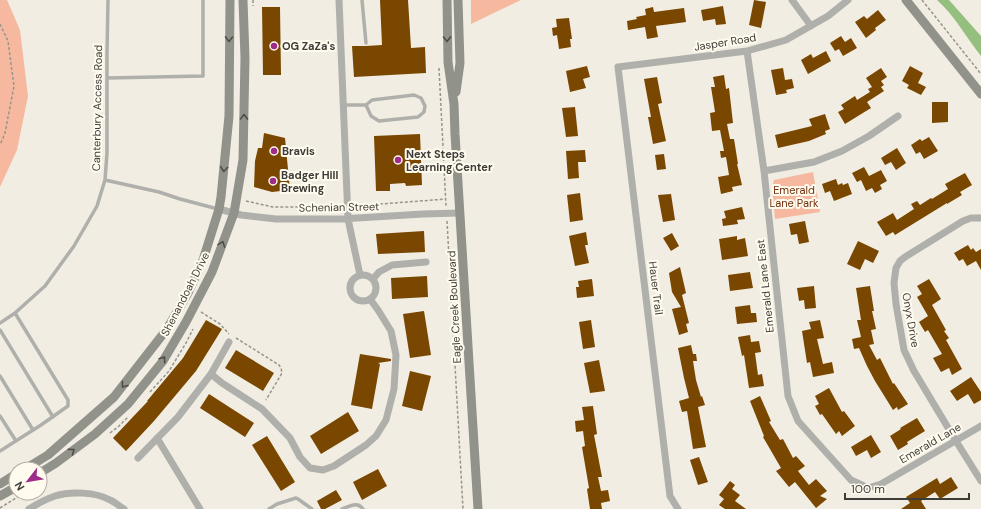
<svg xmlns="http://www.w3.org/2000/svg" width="981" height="509" viewBox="0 0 981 509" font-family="'DM Sans',sans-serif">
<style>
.green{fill:#f6b99f}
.water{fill:#95bf7e}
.building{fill:#794700}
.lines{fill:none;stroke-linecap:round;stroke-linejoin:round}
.path{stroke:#97948c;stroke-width:1.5;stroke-dasharray:3 2;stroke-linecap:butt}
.lane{stroke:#afb0ab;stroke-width:3.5}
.street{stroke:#afb0ab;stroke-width:7}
.secondary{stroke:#91928a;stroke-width:9}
.oneway{stroke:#4f4d48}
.poi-dot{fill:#9e2d89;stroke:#fffbef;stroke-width:1.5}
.labels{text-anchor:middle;stroke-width:4;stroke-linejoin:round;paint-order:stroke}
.street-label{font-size:11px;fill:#3e3c38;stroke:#fffbef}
.poi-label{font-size:11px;font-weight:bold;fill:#3e3c38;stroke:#fffbef;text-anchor:start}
.park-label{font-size:11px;fill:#73300d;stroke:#fffbef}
</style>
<rect width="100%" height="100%" fill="#f2ede2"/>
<path class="green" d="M0,0H7L20,30L28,96L17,150L0,187Z
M471,0H521L471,24Z
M813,172L820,212L775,219L772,188L774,180Z"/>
<path class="water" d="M937,0H949L981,36V56C966,37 955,16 937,0Z"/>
<path class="building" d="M380,0H408L411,48L425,47L426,73L354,77L352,46H366L382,45Z
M754,0L766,2L761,28L749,25Z
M723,6L726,24L716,25L715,19L703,21L701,10Z
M262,7H280L281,75H263Z
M653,7L654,12L684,8L686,22L656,26L658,37L647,39L645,27L628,30L627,21L637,19L636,17L646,15L645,9Z
M878,10L886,20L875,28L876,30L866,38L855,22L864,16L867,19Z
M569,18L572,39H570L571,47L559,49L557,35L553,36L552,28L557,27L556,19Z
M841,36L845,42L851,38L857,48L843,56L839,49L835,51L830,43Z
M826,51L831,61L808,74L801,60L811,54L813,58Z
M587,66L590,77L583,79L586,88L570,92L566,71Z
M910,66L923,73L918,83L926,87L921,95L907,88L909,85L902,81Z
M783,68L785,80L792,79L794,88L786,90L787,93L776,95L771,70Z
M881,68L887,77L881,81L884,85L881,87L884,91L867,102L871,108L845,124L838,112L844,109L841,105L855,96L857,100L870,92L868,89L872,87L866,78Z
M724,75L726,89L729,88L733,123L727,124L730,139H734L738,164H737L742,185L732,187L733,191L721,194L718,177L729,175L726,157L721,158L720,151H724L720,130L712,131L710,113L715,112L711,87H715L713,77Z
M657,77L662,103L658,104L666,141L653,144L648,117H651L644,79Z
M932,102H948V122L932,123Z
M575,107L578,136L566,137L562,108Z
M825,114L830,129L825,131L826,134L809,141L778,148L775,135L812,126L809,119Z
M264,133L285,138L290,190L272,192L254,187L255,161L258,148H262Z
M420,134L422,185L406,186L405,183L390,184V191H376L374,136Z
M929,137L938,151L924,159L920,152L916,154L911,145L920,139L922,141Z
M897,148L906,163L896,170L891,162L885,165L881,158Z
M585,150L586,162H578L579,178L568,179L566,151Z
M664,154L666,169L657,170L655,155Z
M864,167L869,176L881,170L887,181L880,185L882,189L875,193L872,188L866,191L861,180L857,182L852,173Z
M965,173L972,185L960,192L962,195L947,204V203L895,235L893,232L886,236L877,222L893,213L897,220L914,209L911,204L917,201L920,205L931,198L932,199L948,189L945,184Z
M836,179L838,185L842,183L843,185L848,183L852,194L834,201L830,191L825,193L822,184Z
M580,193L583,220L570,222L567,195Z
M671,194L675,220L663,222L658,195Z
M742,207L745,219L737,220L738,224L723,226L722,219L726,218L724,211Z
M805,221L809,242L799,244L797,234L791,235L789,224Z
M424,231L425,252L378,254L376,234Z
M586,232L588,245H585L589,263L575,266L569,236Z
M672,233L679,246L671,251L663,238Z
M737,236V240L745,238L748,256L722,260L719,239Z
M858,241L879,251L873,263L865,259L860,270L847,264Z
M968,245L971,250L973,248L976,252L981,249V270L976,261L967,266L963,259L959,261L954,253Z
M680,267L686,293L682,295L689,323L686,324L688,332L679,335L672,309L681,307L672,292L669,273Z
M750,272L753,288L730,291L728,275Z
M427,276L428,297L392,299L391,278Z
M592,279L594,296L577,298L576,287H579L578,281Z
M929,279L941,299L932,305L946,330L944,331L949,338L946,340L962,369L952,375L949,368L941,372L933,358L942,354L928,330L925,332L919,322L928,316L917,297L922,294L917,286Z
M814,286L816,308L805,309L804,300L799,301L797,288Z
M870,286L874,311H872L876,329L871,330L874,344L869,345L877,360L880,358L893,384L894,383L908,404L898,410L897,407L893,410L875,381L867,366L870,365L867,366L859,348L854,349L852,339L861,337L857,320H861L856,288Z
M750,305L751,313H756L757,322L737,324L735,307Z
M424,311L431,355L410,358L403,314Z
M206,320L222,329L196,371L154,421L126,451L113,438L148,401H147L183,358Z
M591,320L595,347L583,349L579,322Z
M820,320L824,338L817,339L823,364L832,362L834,373L813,377L810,362L807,363L802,331L811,329L809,322Z
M750,335L751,342L759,341L761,352L755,353L758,375L762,374L764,386L749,388L744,355L742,356L738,337Z
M691,345L693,354H696L697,361H693L696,380L701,397L702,396L705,405L698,407L706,447L693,449L687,411L682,412L679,401L689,398L684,378L678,348Z
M236,350L274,373L263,391L225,368Z
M360,354L391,359V361L378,363L380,364L372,409L351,405Z
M599,360L605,391L590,393L584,363Z
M410,371L431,376L422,411L402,406Z
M971,377L981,392V400L974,404L968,394L957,401L950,391Z
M829,388L842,412L844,411L855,426L842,436L839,431L836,434L822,414L820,415L815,406L819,404L815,396Z
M209,394L254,423L245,437L200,408Z
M760,396L771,421L769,422L780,440L783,439L793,458L796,456L805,466L798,471L809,485L816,479L827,491L820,496L827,499L816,508L795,482L789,487L776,471L781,468L763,437L764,436L750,401Z
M593,406L597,434L594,435L602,477H598L601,491L608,490L610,501L601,503L602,509H590L587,489L589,488L582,447L585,446L583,431L576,432L575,421L584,420L582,407Z
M348,412L359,431L321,454L310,436Z
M917,418L925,431L907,442L908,444L898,450L890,436L901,429L900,428Z
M871,435L881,452L871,458L867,450L856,456L851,447Z
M267,436L295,482L281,491L252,445Z
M699,457L708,482L698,485L690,460Z
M378,469L387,486L362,500L353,482Z
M951,477L958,488L940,499L935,492L921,501L926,509H901L910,503L906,497L937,478L940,484Z
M730,481L735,485L732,489L740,495L735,501L746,509H725L719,505L724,499L719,495Z
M336,490L342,500L325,509H321L317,501Z"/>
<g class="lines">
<path class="path" d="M253,0V6
M922,0L981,74
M0,24L8,41L14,86L5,133L0,145
M439,68L446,206
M246,201L273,207H341
M355,206L446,199
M447,221L463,509
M201,312L220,324L229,334
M236,338L279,365L281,368L282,373L266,400
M150,392L169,371L186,343L193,329
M110,433L119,426L128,417
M0,508L24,493"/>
<path class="lane" d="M362,0L366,43
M107,78L203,76V0
M343,105H366L372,100L414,95L421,98L425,106L424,112L418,117L379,121L371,116L366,105
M105,180L159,192L180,199L218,209
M0,323L15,313L45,286L74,246L97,206L105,180L107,153V54L108,0
M0,330L53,417
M0,376L33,430
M0,416L16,441
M0,451L41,425L68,406V400L15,313
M269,509L277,504L296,498L298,499L312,509
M342,509C350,506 358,501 363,509"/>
<path class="street" d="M339,0L348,219L360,275
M792,0L811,26
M747,51L764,171L788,396L798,421L851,480L868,488L881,484L981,426
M764,171L814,162L842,151L869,136L898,116
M219,209L241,215L276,219H341L423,214L460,213
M981,218H971L963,221L905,257L900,261L896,268L894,283L896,304L904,350L914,371L956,441L981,481
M350 288a13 13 0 1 1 26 0a13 13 0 1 1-26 0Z
M373,279L379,272L392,265L426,262
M211,374L222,383L262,409L290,438L300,457L310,468L323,470L334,466L366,445L376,436L386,420L394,389L396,355L391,331L378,310L370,299
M157,438L200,509
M138,458L178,417L211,374L229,342
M29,509C37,504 46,499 55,496C70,491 96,492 110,500C115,502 119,506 124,509
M678,509L670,496L618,67L747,51L786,40L828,16L848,0"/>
<path class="secondary" d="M447,0L448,62L454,104L455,134L478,509
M906,0L981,94
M456,92L460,63L458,0
M25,469L48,455L114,397L167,329L188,293L203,260L219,209L221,197L229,116L230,0
M40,473L56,463L95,434L128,404L163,361L186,322L212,272L234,213L243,160L245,58L243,0
M0,484L16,474
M0,496L16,487"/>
</g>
<defs><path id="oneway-chevron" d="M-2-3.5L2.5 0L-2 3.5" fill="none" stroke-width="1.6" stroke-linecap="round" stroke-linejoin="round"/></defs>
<g class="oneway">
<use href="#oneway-chevron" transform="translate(229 39) rotate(91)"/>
<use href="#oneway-chevron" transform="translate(447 39) rotate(89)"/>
<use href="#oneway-chevron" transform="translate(244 117) rotate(-89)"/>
<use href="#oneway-chevron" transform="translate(224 169) rotate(95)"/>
<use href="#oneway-chevron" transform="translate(222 244) rotate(-70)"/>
<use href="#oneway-chevron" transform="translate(163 359) rotate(-56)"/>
<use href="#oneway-chevron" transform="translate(124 385) rotate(128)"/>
<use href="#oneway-chevron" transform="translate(72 451) rotate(-36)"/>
</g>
<g class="poi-dot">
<circle cx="274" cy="46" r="4"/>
<circle cx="274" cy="151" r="4"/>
<circle cx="398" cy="160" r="4"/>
<circle cx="273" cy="181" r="4"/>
</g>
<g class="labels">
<g class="street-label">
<text transform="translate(725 42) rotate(-9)" y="4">Jasper Road</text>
<text transform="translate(97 108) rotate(-89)" y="4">Canterbury Access Road</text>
<text transform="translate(339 207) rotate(-1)" y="4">Schenian Street</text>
<text transform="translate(765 286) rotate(-96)" y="4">Emerald Lane East</text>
<text transform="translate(656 288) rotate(83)" y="4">Hauer Trail</text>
<text transform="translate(185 294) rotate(-63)" y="4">Shenandoah Drive</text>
<text transform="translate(454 307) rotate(-93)" y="4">Eagle Creek Boulevard</text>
<text transform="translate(911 320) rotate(80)" y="4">Onyx Drive</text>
<text transform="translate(930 443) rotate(-30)" y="4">Emerald Lane</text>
</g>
<g class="poi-label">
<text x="282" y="50">OG ZaZa's</text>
<text x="282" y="155">Bravis</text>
<text x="406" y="158">Next Steps<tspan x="406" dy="13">Learning Center</tspan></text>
<text x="281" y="179">Badger Hill<tspan x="281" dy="13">Brewing</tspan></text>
</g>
<g class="park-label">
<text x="794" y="194">Emerald<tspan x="794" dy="13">Lane Park</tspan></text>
</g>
</g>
<g transform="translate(28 481) rotate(239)"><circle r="19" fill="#fffbef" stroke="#b2afa6"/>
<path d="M0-3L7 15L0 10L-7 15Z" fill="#9e2d89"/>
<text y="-6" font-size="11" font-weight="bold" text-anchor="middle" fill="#3e3c38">N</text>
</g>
<path d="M845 493v6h124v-6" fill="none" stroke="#3e3c38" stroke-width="2"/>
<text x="851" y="493" font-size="12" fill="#3e3c38" stroke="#fffbef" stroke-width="3" paint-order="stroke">100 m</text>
</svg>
